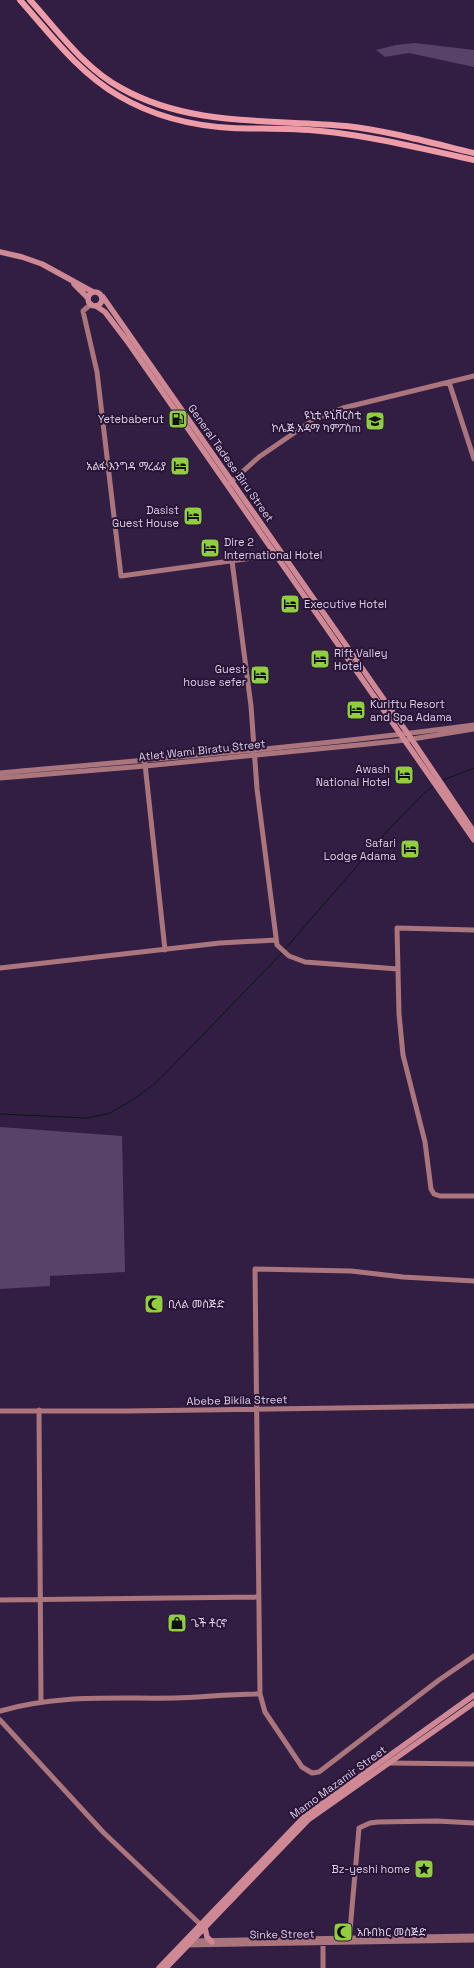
<svg xmlns="http://www.w3.org/2000/svg" width="474" height="1968" viewBox="0 0 474 1968" font-family="'Space Grotesk','Noto Sans Ethiopic',sans-serif">
<style>
.green{fill:#584269}
.lines{fill:none;stroke-linecap:round;stroke-linejoin:round}
.stream{stroke:#091716;stroke-width:1}
.secondary{stroke:#ab757d;stroke-width:5}
.primary{stroke:#ce8994;stroke-width:5.5}
.highway{stroke:#ef9ca9;stroke-width:6}
.labels{text-anchor:middle;stroke-width:4;stroke-linejoin:round;paint-order:stroke}
.poi-label{font-size:11px;fill:#dbcee6;stroke:#291538;text-anchor:end}
.street-label{font-size:11px;fill:#dbcee6;stroke:#291538}
</style>
<rect width="100%" height="100%" fill="#331e43"/>
<path class="green" d="M415,43L474,50V67L409,53L385,57L376,50L396,45Z
M0,1127L122,1136L125,1272L50,1276V1286L0,1289Z"/>
<g class="lines">
<path class="stream" d="M443,780L474,768
M285,949L390,828L424,793L434,786
M0,1114L86,1118L108,1114L134,1099L158,1081L282,953"/>
<path class="secondary" d="M91,304L83,311L97,372L121,576L281,554
M449,382L474,459
M230,483L259,457L313,420L343,408L474,376
M232,561L251,706L257,789L277,945L289,956L305,962L398,969
M145,764L165,950
M0,773C158,759 317,746 474,725
M0,778L145,766L368,744L406,740L474,729
M474,930L397,928L399,1014L403,1055L425,1142L431,1189L434,1194L440,1196H474
M0,968L220,943L276,940
M474,1281L403,1277L351,1271L255,1269L260,1694L265,1712L302,1767L312,1773L319,1772L439,1680L474,1656
M39,1410L41,1701
M0,1411H128L474,1406
M0,1600L259,1597
M0,1711C58,1694 115,1699 175,1698C203,1697 231,1694 260,1694
M0,1720L103,1832L201,1925
M388,1763L474,1764
M189,1941L474,1936
M349,1942L359,1828L370,1823L378,1822L437,1821L474,1823
M323,1943V1968
M185,1945L474,1940"/>
<path class="primary" d="M0,252L22,257L42,264L93,292
M74,284L88,298
M88 299a7 7 0 1 1 14 0a7 7 0 1 1-14 0Z
M103,297L408,734L474,832
M96,306L105,312L127,341L474,840
M205,1928L207,1937L212,1942
M159,1968L305,1816L474,1695
M166,1968L308,1820L474,1703"/>
<path class="highway" d="M20,0C50,34 79,73 119,96C153,116 194,126 232,128C261,129 291,128 320,131C372,136 423,149 474,160
M30,0C58,31 84,68 121,88C190,127 270,119 346,126C389,131 432,143 474,153"/>
</g>
<defs>
<symbol id="fuel-square" viewBox="-11 -11 22 22"><rect x="-9" y="-9" width="18" height="18" rx="4" fill="#92cd3f" stroke="#291538"/><path d="M-5.5-6h7V0h2V4h1.3V-2.5L3-4.5l.8-.8L6-3V5H2.5V1h-1V6h-7ZM-4.2-4.7v3.2H.2V-4.7Z" fill="#111"/></symbol>
<symbol id="university-square" viewBox="-11 -11 22 22"><rect x="-9" y="-9" width="18" height="18" rx="4" fill="#92cd3f" stroke="#291538"/><path d="M0-5L7-2L0 1L-7-2ZM-4 1L0 2.5L4 1V4Q0 6-4 4Z" fill="#111"/></symbol>
<symbol id="hotel-square" viewBox="-11 -11 22 22"><rect x="-9" y="-9" width="18" height="18" rx="4" fill="#92cd3f" stroke="#291538"/><path d="M-6-4.5h1.5V1H6V5H4.5V3h-9V5H-6ZM-4 0a1.8 1.8 0 1 1 3.6 0ZM.5 0V-2.5h3Q6-2.5 6 0Z" fill="#111"/></symbol>
<symbol id="mosque-square" viewBox="-11 -11 22 22"><rect x="-9" y="-9" width="18" height="18" rx="4" fill="#92cd3f" stroke="#291538"/><path d="M3.5-4.9A6 6 0 1 0 3.5 4.9A5 5 0 1 1 3.5-4.9Z" fill="#111"/></symbol>
<symbol id="shop-square" viewBox="-11 -11 22 22"><rect x="-9" y="-9" width="18" height="18" rx="4" fill="#92cd3f" stroke="#291538"/><path d="M-5-2.5h2.3a2.7 3.5 0 0 1 5.4 0H5L5.5 6h-11ZM-1.5-2.5h3a1.5 2.3 0 0 0-3 0Z" fill="#111"/></symbol>
<symbol id="sight-square" viewBox="-11 -11 22 22"><rect x="-9" y="-9" width="18" height="18" rx="4" fill="#92cd3f" stroke="#291538"/><path d="M0-6L1.8-2.2L6-1.7L2.9 1.2L3.7 5.4L0 3.3L-3.7 5.4L-2.9 1.2L-6-1.7L-1.8-2.2Z" fill="#111"/></symbol>
</defs>
<g fill-rule="evenodd">
<use href="#fuel-square" x="167" y="408" width="22" height="22"/>
<use href="#university-square" x="364" y="410" width="22" height="22"/>
<use href="#hotel-square" x="169" y="455" width="22" height="22"/>
<use href="#hotel-square" x="182" y="505" width="22" height="22"/>
<use href="#hotel-square" x="199" y="537" width="22" height="22"/>
<use href="#hotel-square" x="279" y="593" width="22" height="22"/>
<use href="#hotel-square" x="309" y="648" width="22" height="22"/>
<use href="#hotel-square" x="249" y="664" width="22" height="22"/>
<use href="#hotel-square" x="345" y="699" width="22" height="22"/>
<use href="#hotel-square" x="393" y="764" width="22" height="22"/>
<use href="#hotel-square" x="399" y="838" width="22" height="22"/>
<use href="#mosque-square" x="143" y="1293" width="22" height="22"/>
<use href="#shop-square" x="166" y="1612" width="22" height="22"/>
<use href="#sight-square" x="413" y="1858" width="22" height="22"/>
<use href="#mosque-square" x="332" y="1921" width="22" height="22"/>
</g>
<g class="labels">
<g class="poi-label">
<text x="361" y="419">ዩኒቲ ዩኒቨርስቲ<tspan x="361" dy="13">ኮሌጅ አዳማ ካምፖስm</tspan></text>
<text x="164" y="423">Yetebaberut</text>
<text x="166" y="470">አልፋ እንግዳ ማረፊያ</text>
<text x="179" y="514">Dasist<tspan x="179" dy="13">Guest House</tspan></text>
<text x="224" y="546" text-anchor="start">Dire 2<tspan x="224" dy="13">International Hotel</tspan></text>
<text x="304" y="608" text-anchor="start">Executive Hotel</text>
<text x="334" y="657" text-anchor="start">Rift Valley<tspan x="334" dy="13">Hotel</tspan></text>
<text x="246" y="673">Guest<tspan x="246" dy="13">house sefer</tspan></text>
<text x="370" y="708" text-anchor="start">Kuriftu Resort<tspan x="370" dy="13">and Spa Adama</tspan></text>
<text x="390" y="773">Awash<tspan x="390" dy="13">National Hotel</tspan></text>
<text x="396" y="847">Safari<tspan x="396" dy="13">Lodge Adama</tspan></text>
<text x="168" y="1308" text-anchor="start">ቢላል መስጅድ</text>
<text x="191" y="1627" text-anchor="start">ጌች ቶርኖ</text>
<text x="410" y="1873">Bz-yeshi home</text>
<text x="357" y="1936" text-anchor="start">አቡበክር መስጅድ</text>
</g>
<g class="street-label">
<text transform="translate(231 463) rotate(55)" y="4">General Tadese Biru Street</text>
<text transform="translate(202 750) rotate(-6)" y="4">Atlet Wami Biratu Street</text>
<text transform="translate(237 1400) rotate(-1)" y="4">Abebe Bikila Street</text>
<text transform="translate(338 1782) rotate(-36)" y="4">Mamo Mazamir Street</text>
<text transform="translate(282 1934) rotate(-1)" y="4">Sinke Street</text>
</g>
</g>
</svg>
